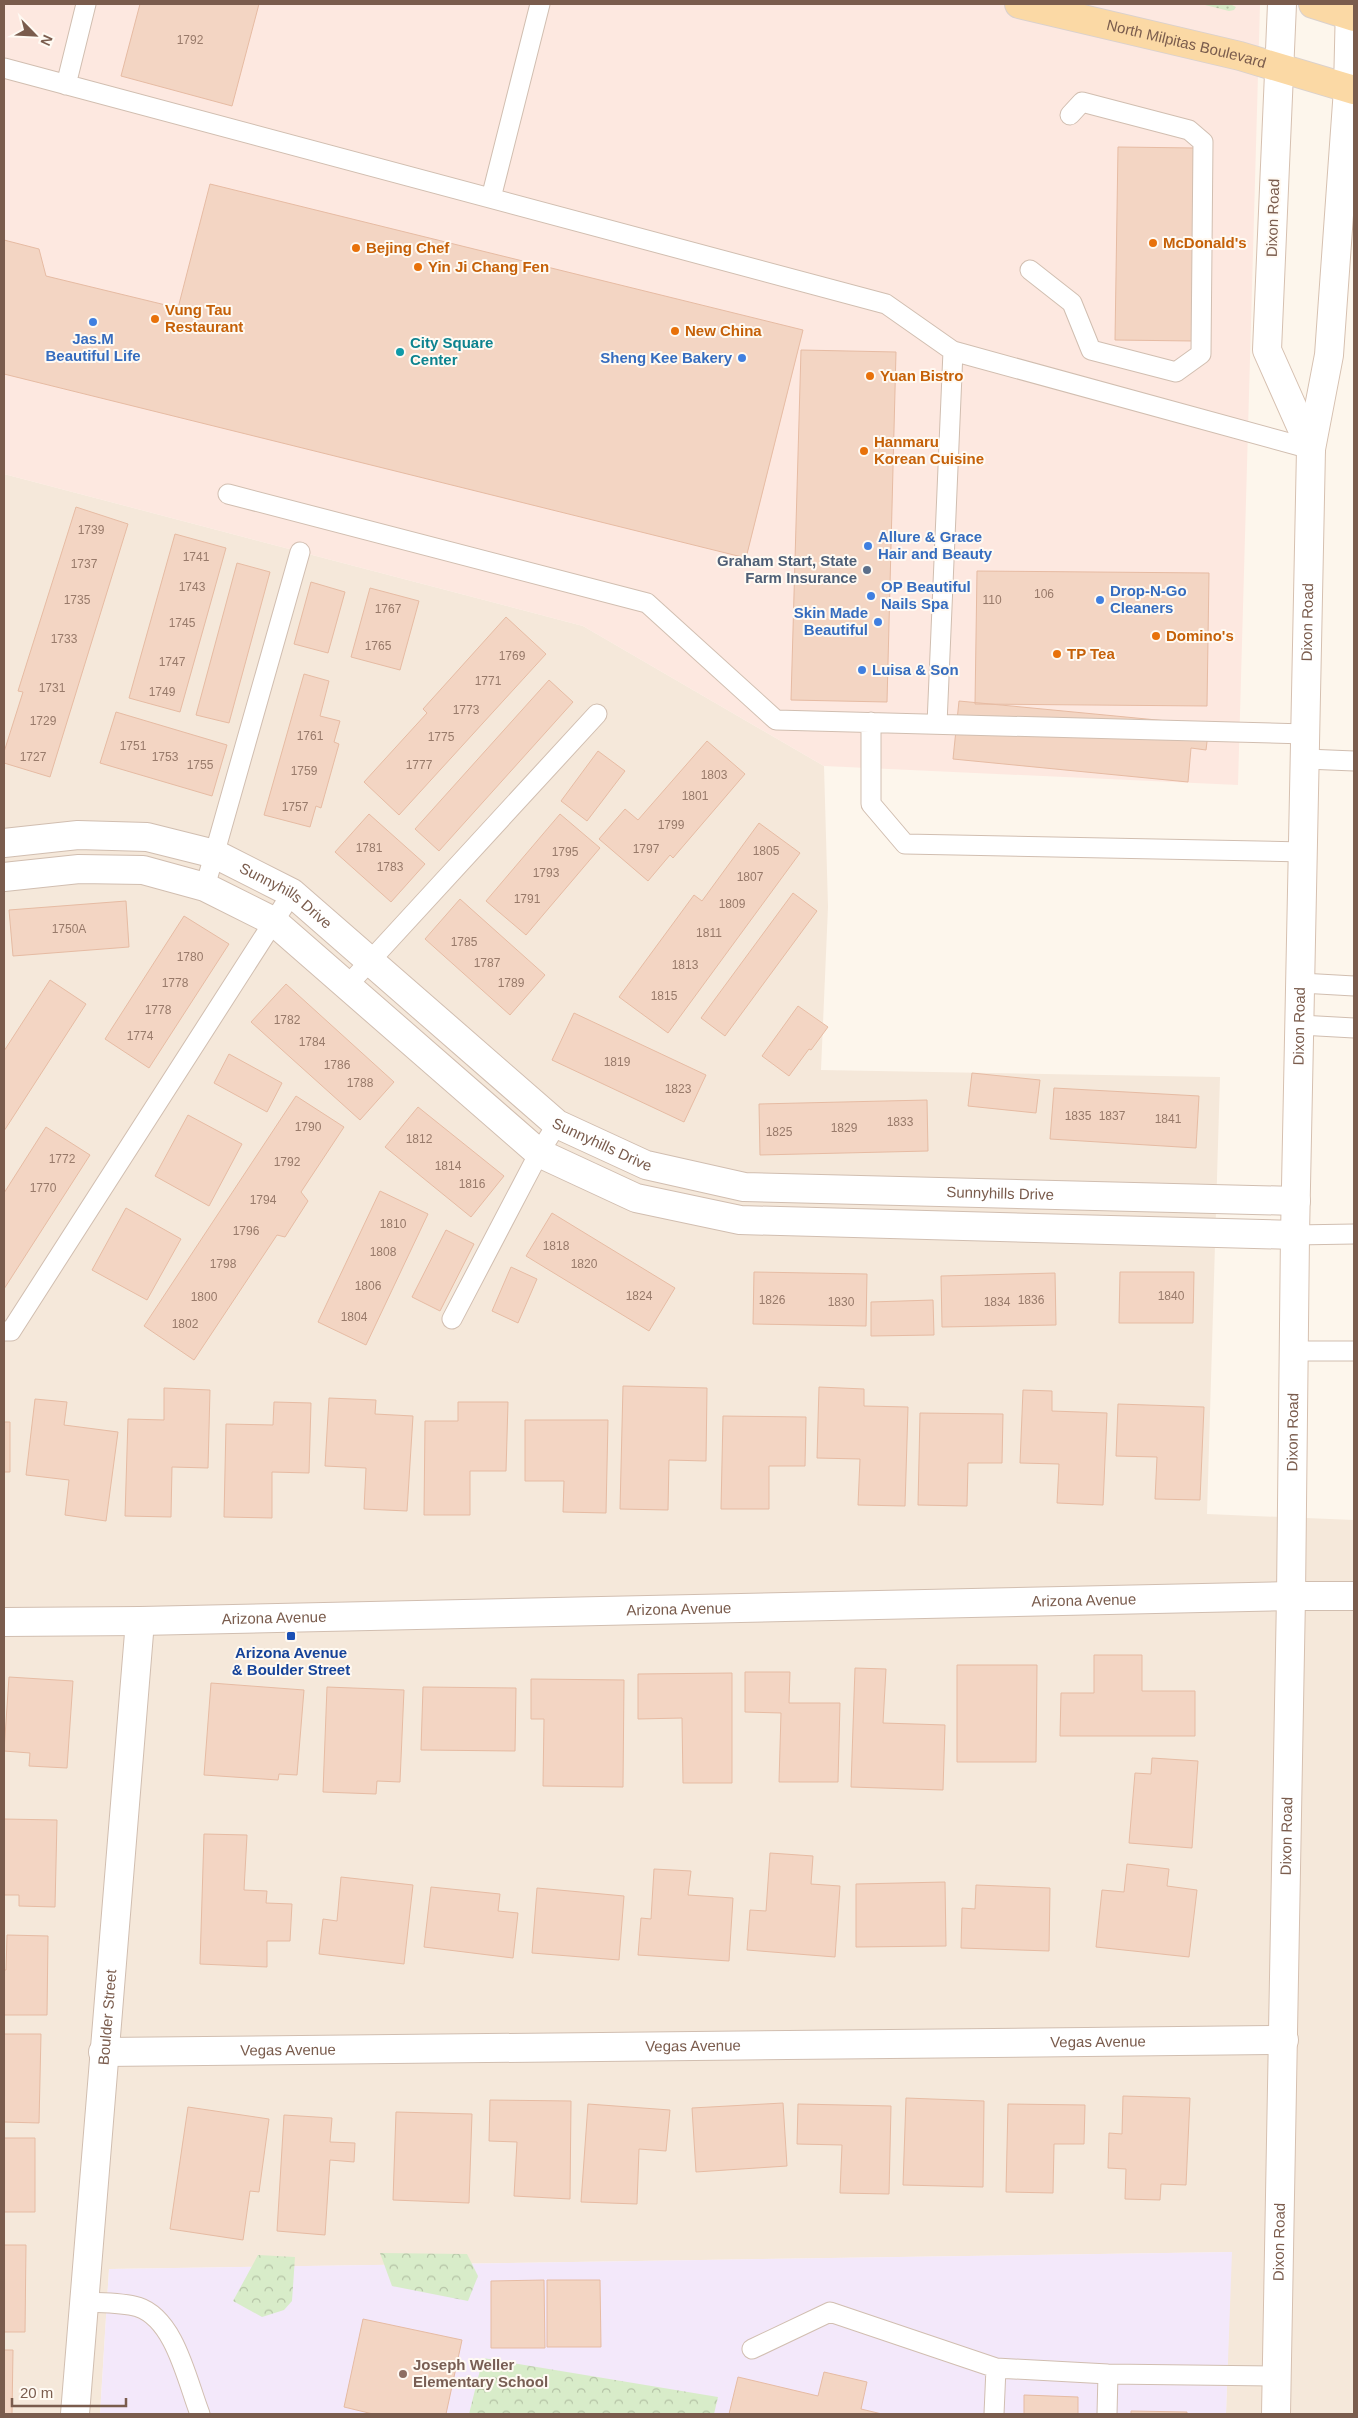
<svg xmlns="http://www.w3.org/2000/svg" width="1358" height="2418" viewBox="0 0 1358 2418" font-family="Helvetica,sans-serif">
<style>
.residential{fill:#f5e8da}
.commercial{fill:#fde8e0}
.education{fill:#f3e8fa}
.grass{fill:url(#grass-dots)}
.park{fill:url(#park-crowns)}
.building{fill:#f3d5c3;stroke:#e6bba3}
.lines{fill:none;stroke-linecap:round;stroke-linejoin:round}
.lane-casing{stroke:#d1beb0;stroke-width:21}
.street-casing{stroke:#d1beb0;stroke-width:30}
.secondary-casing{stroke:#d6c0b0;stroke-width:30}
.primary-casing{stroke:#dad1cd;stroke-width:30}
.lane{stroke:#fff;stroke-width:19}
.street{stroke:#fff;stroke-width:28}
.secondary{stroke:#fff;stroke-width:28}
.primary{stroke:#fbd9a5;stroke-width:28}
.food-dot{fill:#e8710a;stroke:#fffaf3;stroke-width:2}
.shop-dot{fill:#3f7fe0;stroke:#fffaf3;stroke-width:2}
.culture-dot{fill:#0f9aa8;stroke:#fffaf3;stroke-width:2}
.service-dot{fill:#5c6f8a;stroke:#fffaf3;stroke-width:2}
.transit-dot{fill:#1a4fb4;stroke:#fffaf3;stroke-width:2}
.education-dot{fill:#8d6e63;stroke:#fffaf3;stroke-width:2}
.labels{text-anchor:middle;stroke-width:4;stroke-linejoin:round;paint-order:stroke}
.number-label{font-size:12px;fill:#987a6a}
.street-label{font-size:15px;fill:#7a5c4d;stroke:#fffaf3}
.food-label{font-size:15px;font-weight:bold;fill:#c56008;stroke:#fffaf3;text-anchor:start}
.shop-label{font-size:15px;font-weight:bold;fill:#366cbe;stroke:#fffaf3;text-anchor:start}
.culture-label{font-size:15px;font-weight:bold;fill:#0d838f;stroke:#fffaf3;text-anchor:start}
.service-label{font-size:15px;font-weight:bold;fill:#4e5e75;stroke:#fffaf3;text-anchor:end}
.transit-label{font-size:15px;font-weight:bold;fill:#164399;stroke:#fffaf3}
.education-label{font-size:15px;font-weight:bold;fill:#785e54;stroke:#fffaf3;text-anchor:start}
</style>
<defs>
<pattern id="grass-dots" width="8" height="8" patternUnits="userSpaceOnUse" patternTransform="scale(1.25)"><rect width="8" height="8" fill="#d8ecc9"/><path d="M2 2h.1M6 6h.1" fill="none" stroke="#b4c2a5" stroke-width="1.8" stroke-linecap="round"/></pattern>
<pattern id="park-crowns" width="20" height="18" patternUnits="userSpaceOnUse" patternTransform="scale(1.25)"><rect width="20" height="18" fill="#d8ecc9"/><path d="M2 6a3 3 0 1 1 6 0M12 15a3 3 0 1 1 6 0" fill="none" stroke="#b4c2a5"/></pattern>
</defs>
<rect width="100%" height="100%" fill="#fdf6ec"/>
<path class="residential" d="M4,474L583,626L824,766L828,907L821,1070L1220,1077L1207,1514L1354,1520V2414H1226L1231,2252L109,2269L100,2414H4Z"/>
<path class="commercial" d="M4,4H1260L1238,785L824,766L583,626L4,474Z"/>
<path class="education" d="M1232,2252L1226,2414H100L109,2269Z"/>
<path class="grass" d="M1201,4H1230L1236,7L1234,10L1229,11Z"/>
<path class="park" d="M380,2253L467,2254L478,2276L468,2301L392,2286Z
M258,2255L295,2257L292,2301L284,2310L262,2317L233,2301Z
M483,2358L718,2397L714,2414H469Z"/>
<path class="building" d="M140,4H259L232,106L121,76Z
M1118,147L1195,148L1193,341L1115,340Z
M210,184L803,330L746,558L4,374V240L39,249L46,276L178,308Z
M801,350L896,352L887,702L791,700Z
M76,507L128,524L50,777L4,763V752L23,692L18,691Z
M175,534L226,548L180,712L129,698Z
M237,563L270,572L229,723L196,715Z
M977,571L1209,573L1207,706L975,704Z
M311,582L345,592L328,653L294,644Z
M370,588L419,601L400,670L351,657Z
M506,617L546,654L399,815L364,782L427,713L423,709Z
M304,674L329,681L320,716L340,721L334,742L339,744L321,808L316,806L310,827L264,815Z
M549,680L573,702L439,851L415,829Z
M959,701L1209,725L1206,750L1191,748L1188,782L953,759Z
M116,712L227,745L212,796L100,763Z
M707,741L745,774L673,858L670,855L648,881L599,839L625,809L638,820Z
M598,751L625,771L587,821L561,801Z
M369,814L425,864L391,902L335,852Z
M560,814L600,848L526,935L486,901Z
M759,823L800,853L668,1033L619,997L694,895L702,901Z
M793,893L817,911L725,1036L701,1018Z
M460,899L545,975L510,1015L425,939Z
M126,901L129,947L13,956L9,910Z
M184,916L229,944L149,1068L105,1039Z
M50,980L86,1004L4,1131V1051Z
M286,984L394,1082L360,1120L251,1022Z
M798,1006L828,1027L811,1050L809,1049L789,1076L762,1056Z
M574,1013L706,1075L684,1122L552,1060Z
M229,1054L282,1083L267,1112L214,1083Z
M972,1073L1040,1080L1036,1113L968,1106Z
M1054,1088L1199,1096L1196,1148L1050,1139Z
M296,1096L344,1127L301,1192L308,1201L285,1237L277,1235L194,1360L144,1326Z
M927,1100L928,1151L760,1155L759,1104Z
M418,1107L504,1176L471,1217L385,1147Z
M188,1115L242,1144L209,1206L155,1176Z
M46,1127L90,1155L4,1289V1193Z
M380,1191L428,1214L366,1345L318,1322Z
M126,1208L181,1239L147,1300L92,1270Z
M552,1213L675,1288L649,1331L526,1256Z
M446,1230L474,1244L440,1311L412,1297Z
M511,1267L537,1279L518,1323L492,1311Z
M754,1272L867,1274L866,1326L753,1324Z
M1120,1272H1194L1193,1323H1119Z
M1055,1273L1056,1325L942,1327L941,1276Z
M933,1300L934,1335L871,1336V1302Z
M623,1386L707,1388L706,1461L669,1460L668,1510L620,1509Z
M819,1387L864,1389V1406L908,1407L905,1506L858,1505L860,1459L817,1458Z
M164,1388L210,1390L208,1468L172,1467L171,1517L125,1516L128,1419L164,1420Z
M1023,1390L1052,1391V1411L1107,1413L1103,1505L1057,1503L1059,1464L1020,1463Z
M329,1398L376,1400L375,1414L413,1416L407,1511L364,1509L366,1468L325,1466Z
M35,1399L67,1402L64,1425L118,1432L106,1521L65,1515L69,1480L26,1475Z
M274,1402L311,1403L309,1473L272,1472V1518L224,1517L226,1424L273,1425Z
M458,1402H508L506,1471H470V1515H424L425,1421H458Z
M1118,1404L1204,1407L1200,1500L1155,1499L1157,1457L1116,1456Z
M920,1413L1003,1414L1002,1463H968L967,1506L918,1505Z
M723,1416L806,1417L805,1466H769V1509H721Z
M525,1420H608L606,1513L563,1512L564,1481H525Z
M4,1422H10V1472H4Z
M1094,1655H1142V1691H1195V1736H1060L1061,1693H1094Z
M957,1665H1037L1036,1762H957Z
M855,1668L886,1669L883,1723L945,1725L943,1790L851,1787Z
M745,1672H790L789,1703H840L838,1782H779L781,1713L745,1712Z
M732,1673V1783H683L682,1718L638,1719V1674Z
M9,1677L73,1681L67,1768L29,1766L30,1753L4,1751Z
M531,1679L624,1680L623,1787L543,1786L544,1719H531Z
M211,1683L304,1690L297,1775L279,1774L278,1780L204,1775Z
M327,1687L404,1690L400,1782L377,1781L376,1794L323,1792Z
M423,1687L516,1688L515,1751L421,1750Z
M1152,1758L1198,1761L1192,1848L1129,1843L1135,1773L1151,1774Z
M4,1819L57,1820L55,1907L19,1906V1895H4Z
M204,1834L247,1835L244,1890L267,1891L266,1903L292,1904L290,1941H267V1967L200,1964Z
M770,1853L813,1856L811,1884L840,1886L835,1957L747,1950L750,1910L766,1911Z
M1127,1864L1169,1869L1167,1886L1197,1890L1189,1957L1096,1947L1102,1890L1124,1892Z
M654,1869L691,1871L688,1895L733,1898L729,1961L638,1955L641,1918L651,1919Z
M341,1877L413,1885L404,1964L319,1954L323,1919L337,1921Z
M945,1882L946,1946L856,1947V1884Z
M976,1885L1050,1888L1049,1951L961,1948L962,1908L975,1909Z
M431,1887L500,1894L498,1911L518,1913L513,1958L424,1947Z
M537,1888L624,1896L619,1960L532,1953Z
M7,1935L48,1936L47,2015H4V1970H6Z
M4,2034H41L39,2123L4,2122Z
M1123,2096L1190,2098L1186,2185L1161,2184L1160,2200L1125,2199L1126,2169L1108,2168L1109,2133L1122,2134Z
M906,2098L984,2101L983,2187L903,2185Z
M490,2100L571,2101L570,2199L514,2196L517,2142L489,2141Z
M783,2103L787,2166L696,2172L692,2108Z
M588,2104L670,2110L666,2151L639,2149L637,2204L581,2202Z
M798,2104L891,2106L889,2194L840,2193L842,2145L797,2144Z
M1008,2104L1085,2105L1084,2144H1054L1053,2193L1006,2192Z
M188,2107L269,2119L259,2192L250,2191L243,2240L170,2229Z
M396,2112L472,2114L469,2203L393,2200Z
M284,2115L332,2118L330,2142L355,2143L354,2162L330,2160L325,2235L277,2231Z
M4,2138H35V2212H4Z
M4,2245H26L25,2332H4Z
M544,2280L545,2348H491V2281Z
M547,2280H600L601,2347H547Z
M363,2319L462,2340L446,2414H373L344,2407Z
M4,2350H13L12,2414H4Z
M824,2372L867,2382L861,2409L882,2414H729L738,2377L818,2396Z
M1024,2395L1078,2397V2414H1024Z
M1131,2411L1187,2412V2414H1131Z"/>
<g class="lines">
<defs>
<path id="lane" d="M4,68L886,304L953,351L1311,449
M66,85L86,4
M491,198L540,4
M1030,270L1072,303L1091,350L1176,372L1201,354L1203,142L1189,130L1082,102L1070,115
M228,494L647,603L776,720L1306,734
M871,722V804L905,844L1304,852
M937,724L953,351
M1306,759L1354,761
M205,887L300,552
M1301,983L1354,986
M347,986L597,714
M1300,1025L1354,1028
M1295,1235L1354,1234
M452,1319L539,1153L557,1124
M4,1331H11L292,893
M1294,1351H1354
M83,2302C101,2303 121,2302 138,2307C175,2319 187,2381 200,2414
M752,2349L830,2312L996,2368
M994,2414L996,2368L1108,2374L1277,2376
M1107,2414L1108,2374"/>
<g id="street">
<path id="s1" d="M4,843L78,835L147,837L215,854L292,893L557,1124L646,1165L744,1187L1296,1201"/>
<path d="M4,877L79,869L143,870L205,887L273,921L539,1153L636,1198L740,1220L1295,1235"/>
<path id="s2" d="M4,1622L140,1621L1291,1596H1354"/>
<path id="s3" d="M103,2052L1284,2040"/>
<path id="s4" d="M75,2414L140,1621"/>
</g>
<g id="secondary">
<path d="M1282,4L1267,350L1311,449"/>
<path id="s5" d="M1276,2414L1291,1596L1295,1235L1311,449L1329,355L1348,89L1350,4"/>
</g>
<g id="primary">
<path id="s6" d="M1019,4L1240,56L1354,90"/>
<path d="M1313,4L1354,17"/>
</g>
</defs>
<use href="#lane" class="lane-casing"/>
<use href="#street" class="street-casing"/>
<use href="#secondary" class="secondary-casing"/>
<use href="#primary" class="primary-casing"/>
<use href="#lane" class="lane"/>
<use href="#street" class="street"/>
<use href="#secondary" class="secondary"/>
<use href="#primary" class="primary"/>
</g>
<g class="food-dot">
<circle cx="1153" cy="243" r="5"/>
<circle cx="356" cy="248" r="5"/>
<circle cx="418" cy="267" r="5"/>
<circle cx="155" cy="319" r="5"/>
<circle cx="675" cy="331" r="5"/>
<circle cx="870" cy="376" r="5"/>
<circle cx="864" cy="451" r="5"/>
<circle cx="1156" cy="636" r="5"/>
<circle cx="1057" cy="654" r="5"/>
</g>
<g class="shop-dot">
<circle cx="93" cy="322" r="5"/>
<circle cx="742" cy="358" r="5"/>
<circle cx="868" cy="546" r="5"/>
<circle cx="871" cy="596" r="5"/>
<circle cx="1100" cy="600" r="5"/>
<circle cx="878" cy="622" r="5"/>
<circle cx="862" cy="670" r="5"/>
</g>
<circle class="culture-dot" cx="400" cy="352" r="5"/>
<circle class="service-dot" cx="867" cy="570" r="5"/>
<rect class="transit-dot" x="286" y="1631" width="10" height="10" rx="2.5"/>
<circle class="education-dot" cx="403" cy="2374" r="5"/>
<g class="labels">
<g class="number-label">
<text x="190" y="44">1792</text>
<text x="91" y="534">1739</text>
<text x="196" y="561">1741</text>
<text x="84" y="568">1737</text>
<text x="192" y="591">1743</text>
<text x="1044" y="598">106</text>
<text x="77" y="604">1735</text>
<text x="992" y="604">110</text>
<text x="388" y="613">1767</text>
<text x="182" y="627">1745</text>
<text x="64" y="643">1733</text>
<text x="378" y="650">1765</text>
<text x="512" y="660">1769</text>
<text x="172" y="666">1747</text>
<text x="488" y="685">1771</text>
<text x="52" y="692">1731</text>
<text x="162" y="696">1749</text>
<text x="466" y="714">1773</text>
<text x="43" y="725">1729</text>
<text x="310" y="740">1761</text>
<text x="441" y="741">1775</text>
<text x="133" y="750">1751</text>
<text x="33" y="761">1727</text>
<text x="165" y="761">1753</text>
<text x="200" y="769">1755</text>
<text x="419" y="769">1777</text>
<text x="304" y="775">1759</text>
<text x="714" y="779">1803</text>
<text x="695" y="800">1801</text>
<text x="295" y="811">1757</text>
<text x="671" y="829">1799</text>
<text x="369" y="852">1781</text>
<text x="646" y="853">1797</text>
<text x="766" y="855">1805</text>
<text x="565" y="856">1795</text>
<text x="390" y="871">1783</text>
<text x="546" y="877">1793</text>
<text x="750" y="881">1807</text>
<text x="527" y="903">1791</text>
<text x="732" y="908">1809</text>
<text x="69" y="933">1750A</text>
<text x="709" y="937">1811</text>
<text x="464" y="946">1785</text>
<text x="190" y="961">1780</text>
<text x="487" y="967">1787</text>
<text x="685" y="969">1813</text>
<text x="175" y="987">1778</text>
<text x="511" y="987">1789</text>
<text x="664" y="1000">1815</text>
<text x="158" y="1014">1778</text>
<text x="287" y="1024">1782</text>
<text x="140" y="1040">1774</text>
<text x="312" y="1046">1784</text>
<text x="617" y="1066">1819</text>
<text x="337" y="1069">1786</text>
<text x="360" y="1087">1788</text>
<text x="678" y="1093">1823</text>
<text x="1078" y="1120">1835</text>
<text x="1112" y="1120">1837</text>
<text x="1168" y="1123">1841</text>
<text x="900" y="1126">1833</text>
<text x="308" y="1131">1790</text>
<text x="844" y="1132">1829</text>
<text x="779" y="1136">1825</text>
<text x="419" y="1143">1812</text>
<text x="62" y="1163">1772</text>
<text x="287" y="1166">1792</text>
<text x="448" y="1170">1814</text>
<text x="472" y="1188">1816</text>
<text x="43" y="1192">1770</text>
<text x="263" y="1204">1794</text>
<text x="393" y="1228">1810</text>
<text x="246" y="1235">1796</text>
<text x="556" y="1250">1818</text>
<text x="383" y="1256">1808</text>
<text x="223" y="1268">1798</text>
<text x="584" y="1268">1820</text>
<text x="368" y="1290">1806</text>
<text x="639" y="1300">1824</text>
<text x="1171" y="1300">1840</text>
<text x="204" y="1301">1800</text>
<text x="772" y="1304">1826</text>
<text x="1031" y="1304">1836</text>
<text x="841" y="1306">1830</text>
<text x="997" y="1306">1834</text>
<text x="354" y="1321">1804</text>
<text x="185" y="1328">1802</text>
</g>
<g class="street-label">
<text dy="5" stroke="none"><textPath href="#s6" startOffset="172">North Milpitas Boulevard</textPath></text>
<text transform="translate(1273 218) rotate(-88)" y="5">Dixon Road</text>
<text dy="5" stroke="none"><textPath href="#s5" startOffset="1792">Dixon Road</textPath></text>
<text dy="5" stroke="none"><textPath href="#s1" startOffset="296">Sunnyhills Drive</textPath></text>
<text dy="5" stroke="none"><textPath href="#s5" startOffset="1388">Dixon Road</textPath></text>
<text dy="5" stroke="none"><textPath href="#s1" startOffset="701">Sunnyhills Drive</textPath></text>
<text dy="5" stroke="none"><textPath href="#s1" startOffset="1106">Sunnyhills Drive</textPath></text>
<text dy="5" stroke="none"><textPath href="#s5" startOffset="982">Dixon Road</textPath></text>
<text dy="5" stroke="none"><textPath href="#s2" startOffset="1080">Arizona Avenue</textPath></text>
<text dy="5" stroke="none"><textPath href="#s2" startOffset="675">Arizona Avenue</textPath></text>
<text dy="5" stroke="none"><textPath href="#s2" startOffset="270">Arizona Avenue</textPath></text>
<text dy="5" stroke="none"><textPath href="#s5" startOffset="578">Dixon Road</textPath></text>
<text dy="5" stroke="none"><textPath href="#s4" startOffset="398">Boulder Street</textPath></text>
<text dy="5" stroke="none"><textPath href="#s3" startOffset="995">Vegas Avenue</textPath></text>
<text dy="5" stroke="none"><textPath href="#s3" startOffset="590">Vegas Avenue</textPath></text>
<text dy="5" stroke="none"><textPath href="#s3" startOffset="185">Vegas Avenue</textPath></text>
<text dy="5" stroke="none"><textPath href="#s5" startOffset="172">Dixon Road</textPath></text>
</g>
<g class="food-label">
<text x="1163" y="248">McDonald's</text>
<text x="366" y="253">Bejing Chef</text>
<text x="428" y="272">Yin Ji Chang Fen</text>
<text x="165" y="315">Vung Tau<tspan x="165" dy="17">Restaurant</tspan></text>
<text x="685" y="336">New China</text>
<text x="880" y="381">Yuan Bistro</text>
<text x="874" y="447">Hanmaru<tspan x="874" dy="17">Korean Cuisine</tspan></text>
<text x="1166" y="641">Domino's</text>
<text x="1067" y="659">TP Tea</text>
</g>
<g class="shop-label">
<text x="93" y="344" text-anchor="middle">Jas.M<tspan x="93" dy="17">Beautiful Life</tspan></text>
<text x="732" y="363" text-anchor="end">Sheng Kee Bakery</text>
<text x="878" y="542">Allure &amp; Grace<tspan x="878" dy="17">Hair and Beauty</tspan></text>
<text x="881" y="592">OP Beautiful<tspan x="881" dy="17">Nails Spa</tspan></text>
<text x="1110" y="596">Drop-N-Go<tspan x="1110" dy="17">Cleaners</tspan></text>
<text x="868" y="618" text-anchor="end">Skin Made<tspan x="868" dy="17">Beautiful</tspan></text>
<text x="872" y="675">Luisa &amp; Son</text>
</g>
<g class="culture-label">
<text x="410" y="348">City Square<tspan x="410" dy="17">Center</tspan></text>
</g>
<g class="service-label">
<text x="857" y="566">Graham Start, State<tspan x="857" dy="17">Farm Insurance</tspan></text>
</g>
<g class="transit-label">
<text x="291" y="1658">Arizona Avenue<tspan x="291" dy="17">&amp; Boulder Street</tspan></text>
</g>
<g class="education-label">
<text x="413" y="2370">Joseph Weller<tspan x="413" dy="17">Elementary School</tspan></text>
</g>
</g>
<rect width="1358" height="2418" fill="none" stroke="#7a5c4d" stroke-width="10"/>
<g transform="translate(35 35) rotate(114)" stroke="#fffaf3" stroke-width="4" paint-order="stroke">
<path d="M0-4L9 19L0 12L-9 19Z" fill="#7a5c4d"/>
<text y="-8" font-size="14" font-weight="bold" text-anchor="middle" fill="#7a5c4d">N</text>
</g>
<path d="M12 2398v8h114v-8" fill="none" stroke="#7a5c4d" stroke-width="2.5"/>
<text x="20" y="2398" font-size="15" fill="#7a5c4d" stroke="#fffaf3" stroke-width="4" paint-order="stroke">20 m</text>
</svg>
